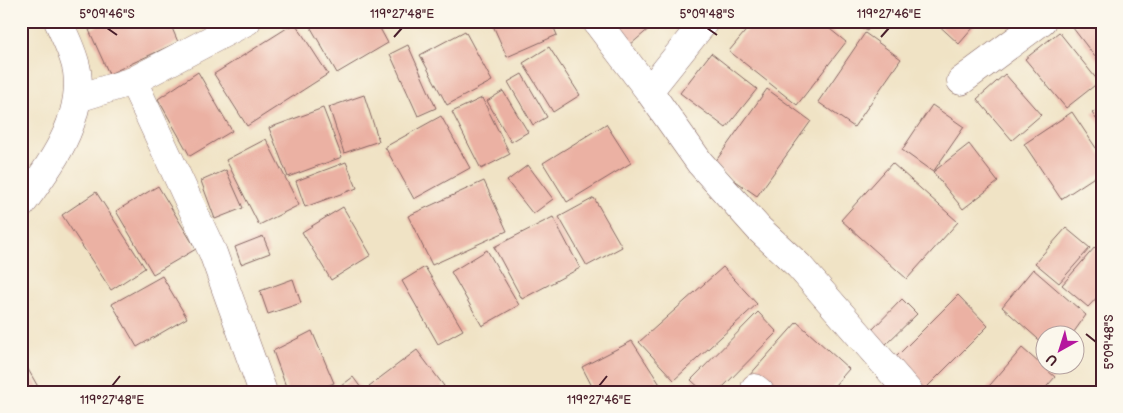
<svg xmlns="http://www.w3.org/2000/svg" width="1123" height="413" viewBox="0 0 1123 413" font-family="'Balsamiq Sans',sans-serif">
<style>
.building{fill:#ebb1a3}
.lines{fill:none;stroke-linecap:round;stroke-linejoin:round}
.street-casing{stroke:#846461;stroke-width:29}
.secondary-casing{stroke:#846461;stroke-width:29}
.street{stroke:#fff;stroke-width:28}
.secondary{stroke:#fff;stroke-width:28}
.ticks{fill:none;stroke:#4a1f2b;stroke-width:2}
.neatline{fill:none;stroke:#4a1f2b;stroke-width:2}
.ticks-label{font-size:12px;text-anchor:middle;fill:#4a1f2b}
</style>
<rect width="100%" height="100%" fill="#fbf7ec"/>
<filter id="ink" filterUnits="userSpaceOnUse"><feTurbulence type="fractalNoise" baseFrequency=".02" numOctaves="2"/><feDisplacementMap in="SourceGraphic" scale="10" xChannelSelector="R" yChannelSelector="G"/><feConvolveMatrix kernelMatrix="1 2 1 2 8 2 1 2 1" color-interpolation-filters="sRGB"/></filter>
<filter id="wash" filterUnits="userSpaceOnUse"><feTurbulence type="fractalNoise" baseFrequency=".0096" numOctaves="4" result="noise"/><feDisplacementMap in="SourceGraphic" scale="20" xChannelSelector="R" yChannelSelector="G"/><feGaussianBlur stdDeviation="1.12" result="paint"/><feColorMatrix in="noise" values="0 0 0 0 0 0 0 0 0 0 0 0 0 0 0 0 0 1.4 0 .05"/><feComposite in="paint" operator="in"/></filter>
<g filter="url(#wash)">
<rect width="100%" height="100%" fill="#f0e3c5"/>
<g id="blocks">
<path class="building" d="M107,21H169L178,42L109,74L89,30Z
M307,21H376L388,43L337,73Z
M491,21H551L557,35L507,57Z
M611,21H658L630,45Z
M754,21H820L846,42L797,105L729,51Z
M851,21H873L867,31Z
M934,21H979L959,44Z
M1081,21H1102V66L1073,28Z
M295,23L328,74L247,126L214,74Z
M465,31L492,81L447,105L420,55Z
M1059,32L1099,82L1066,108L1025,59Z
M865,33L901,59L854,127L818,102Z
M408,45L436,108L418,116L390,54Z
M549,47L580,95L553,112L523,63Z
M711,53L757,89L726,128L680,93Z
M198,72L232,131L190,156L158,99Z
M522,74L547,117L533,125L508,82Z
M1005,74L1041,115L1012,140L977,99Z
M767,89L811,121L757,196L713,165Z
M503,91L528,132L511,142L487,101Z
M364,95L379,141L344,153L329,107Z
M482,98L510,154L481,169L452,112Z
M932,105L964,127L933,172L969,144L998,182L963,209L933,172L902,150Z
M1102,107V127L1092,113Z
M323,108L342,157L288,177L269,128Z
M1072,112L1102,157V172L1061,199L1024,144Z
M441,116L470,168L414,199L385,147Z
M606,124L631,163L567,202L543,163Z
M266,139L299,205L259,225L226,160Z
M346,162L357,188L305,207L296,181Z
M892,163L958,222L907,279L841,220Z
M528,165L553,199L533,214L507,181Z
M226,170L243,208L215,219L201,181Z
M484,181L507,231L432,265L408,216Z
M158,186L196,249L153,274L116,211Z
M96,192L145,268L111,290L62,215Z
M594,198L622,247L587,266L559,217Z
M343,207L371,255L331,280L302,232Z
M553,217L580,268L522,299L494,247Z
M1066,228L1090,248L1059,283L1035,263Z
M263,236L270,253L241,264L235,247Z
M1095,247L1102,254V292L1088,307L1062,285Z
M487,250L519,305L482,326L451,272Z
M425,267L463,330L438,344L402,281Z
M723,267L757,304L674,380L639,342Z
M1033,269L1086,315L1071,336H1046V346L1002,307Z
M162,276L187,318L137,347L112,304Z
M293,279L301,303L268,314L260,291Z
M958,295L988,326L925,389L894,359Z
M902,299L917,314L884,346L870,332Z
M758,312L777,332L718,392H704L691,380Z
M797,322L849,369L829,392H765L748,377Z
M312,331L334,383L313,392H288L273,351Z
M632,341L661,386L653,392H595L582,367Z
M1022,348L1055,377L1042,392H984Z
M417,350L444,386L437,392H374L369,386Z
M21,357L41,392H21Z
M353,377L364,392H333Z"/>
</g>
</g>
<g filter="url(#ink)">
<use href="#blocks" fill-opacity="0" stroke="#846461" stroke-width="1"/>
<g class="lines">
<defs>
<path id="street" d="M596,21L649,91L700,163L759,229L799,266L909,392
M133,81L213,253L263,392
M961,81L1042,21
M649,91L705,21
M78,98L133,81L247,21
M755,388L760,392"/>
<path id="secondary" d="M21,205C49,168 84,121 77,71C74,53 65,37 58,21"/>
</defs>
<use href="#street" class="street-casing"/>
<use href="#secondary" class="secondary-casing"/>
<use href="#street" class="street"/>
<use href="#secondary" class="secondary"/>
</g>
</g>
<path class="ticks" d="M107,28L117,35M707,28L717,35M394,37L402,28M881,37L889,28M1086,334L1096,342M112,386L120,376M599,386L607,376"/>
<rect width="1123" height="413" fill="none" stroke="#fbf7ec" stroke-width="55"/>
<g transform="translate(1060 350) rotate(219)"><circle r="24" fill="#fbf7ec" stroke="#b4a19f"/>
<path d="M0-4L9 19L0 12L-9 19Z" fill="#b5179e"/>
<text y="-8" font-size="14" font-weight="bold" text-anchor="middle" fill="#4a1f2b">U</text>
</g>
<rect x="28" y="28" width="1068" height="358" class="neatline"/>
<g class="ticks-label">
<text x="107" y="18">5°09'46"S</text>
<text x="402" y="18">119°27'48"E</text>
<text x="707" y="18">5°09'48"S</text>
<text x="889" y="18">119°27'46"E</text>
<text transform="translate(1109 342) rotate(-90)" y="4">5°09'48"S</text>
<text x="112" y="404">119°27'48"E</text>
<text x="599" y="404">119°27'46"E</text>
</g>
</svg>
